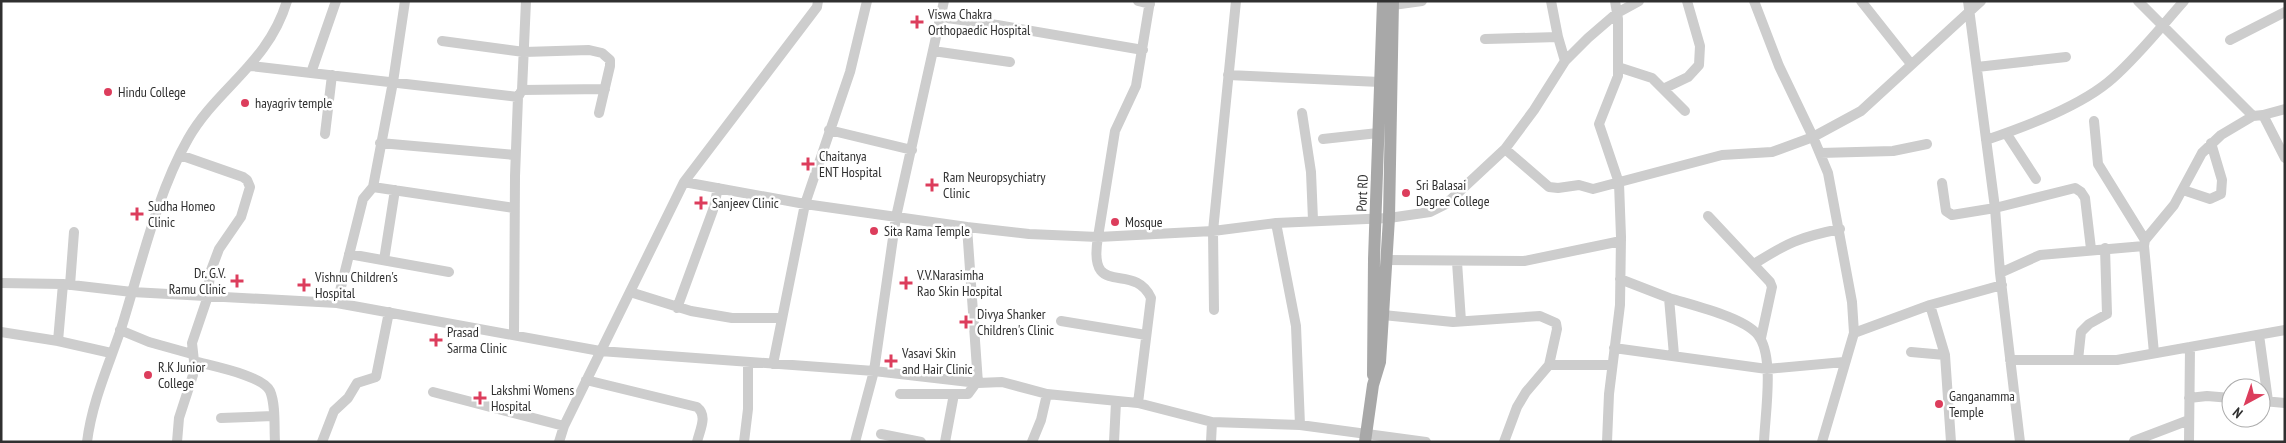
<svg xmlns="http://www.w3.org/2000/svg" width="2286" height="443" viewBox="0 0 2286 443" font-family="'PT Sans Narrow',sans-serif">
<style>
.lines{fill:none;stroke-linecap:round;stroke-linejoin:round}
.minor{stroke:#cdcdcd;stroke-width:10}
.major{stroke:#a8a8a8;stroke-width:12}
.poi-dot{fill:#dc3d5c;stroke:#fff;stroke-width:2}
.labels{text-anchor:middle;stroke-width:5;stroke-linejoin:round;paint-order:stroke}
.poi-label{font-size:14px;fill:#303030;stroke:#fff;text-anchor:start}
.street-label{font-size:14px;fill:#303030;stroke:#fff}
</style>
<rect width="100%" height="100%" fill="#fff"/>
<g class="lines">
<path class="minor" d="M1138,1L1150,4
M1150,1L1136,86L1115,131L1098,237L1213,231L1276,223L1296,326L1300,425
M1551,1L1558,37L1565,61
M1861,1L1911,64
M1968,1L1995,208L2000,273L2020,442
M2138,1L2253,116L2221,135L2202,153L2174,205L2145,240L2144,246
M1393,5L1422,1
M940,17L997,25L1143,50
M1485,39L1558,37
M2230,40L2285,12
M442,41L524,52L589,50L602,53L610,60V66L599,113
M933,51L1010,62
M251,66L518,97
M1618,67L1652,78L1685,111
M1977,67L2066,57
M311,73L336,1
M1228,75L1380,82
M1663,89L1688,77L1699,65L1700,46L1687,1
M522,90L605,89
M1302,113L1311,172L1313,220
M2263,115L2285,109
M2253,116L2263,115L2285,158
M2094,121L2098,164L2145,240
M829,130L912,150
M2006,133L2036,179
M325,134L332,75
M1323,139L1378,133
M1986,140C2024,127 2082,106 2113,78C2139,55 2161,27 2184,1
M380,143L515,155
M1505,149L1549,187L1558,188L1579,185L1593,189L1722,155L1772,152L1813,137L1779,66L1754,1
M1820,153L1893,151L1927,144
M684,182L805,204L967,227
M1942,183L1946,211L1952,215L1995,208L2075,188L2081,192L2085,198L2091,249
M373,187L393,82L405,1
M2183,190L2210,199L2221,194L2222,180L2211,143
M1708,216L1770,282L1772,287L1761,338
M1276,223L1389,218L1430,212L1446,204L1505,149L1534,110L1565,61L1588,38L1617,13L1639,1
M349,254L449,272
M384,260L395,190
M1386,260L1524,261L1621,241
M1457,262L1461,321
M1754,264C1787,243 1800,237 1840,229
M2000,273L2040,255L2144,246L2154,353
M1620,279L1669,298
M1,283L63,284L132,292L337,303L600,351L874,371L978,383L1002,382L1047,394L1138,403L1212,422L1300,425L1426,442
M70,285L74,232
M630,292L691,311L732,318H781
M337,303L363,199L373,187L514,208
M1930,305L1945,355
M677,308L713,210L718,188
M1214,310L1213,231L1236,1
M1383,315L1453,322L1540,316L1556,323L1557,329L1549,365L1526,392L1517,407L1504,442
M1061,321L1146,335
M120,330L149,342L192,354
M1,332L58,341L111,353
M1854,333L1930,305L2002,285
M514,335L515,176L518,97L522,90L526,1
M2259,335L2268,401
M58,341L63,284
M2190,347L2285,330
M1614,348L1767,369L1844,362
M1911,352L1945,355L1951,442
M1674,355L1669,298C1691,305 1749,318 1760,338C1774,361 1765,415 1764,442
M2010,360H2117L2190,347L2189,442
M2078,360L2081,332L2089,324L2107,314L2105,248
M194,361C211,366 262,375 270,391C276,405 274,427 275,442
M773,364L805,204L850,72L867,1
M1549,365H1612
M586,380L697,407C708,416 700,429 697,442
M978,383L967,227L1029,234L1098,237C1087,301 1134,260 1151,298L1138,403
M433,392L564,426
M900,394H968L976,383
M2189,398L2207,396L2231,398
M2263,401L2285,403
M221,418L273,416
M881,434L921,442
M2134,441L2189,420
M87,442C92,402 108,367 121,329C140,269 157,193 188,139C217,88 268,64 287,1
M177,442L179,418L193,375L194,361L192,343L208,296L210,273L219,249L241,217L250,187L247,180L243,177L180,155
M322,442L334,411L348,398L357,383L376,377L389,312
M559,442L564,426L684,182L817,7L818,1
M744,442L748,409V363
M855,442L874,371L896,217L944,1
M945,442L954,394
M1032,442L1041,420L1047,394
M1114,442L1116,402
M1211,442L1212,422
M1607,442L1609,394L1620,305L1621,237L1619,183L1599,124L1618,76V19L1615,1
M1822,442L1854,333L1852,302L1828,173L1813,137L1861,111L1981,1"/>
<path class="major" d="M1373,375L1374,259L1383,1
M1365,442L1373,385L1380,362L1383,315L1389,218L1393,1"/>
</g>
<g class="poi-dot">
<path d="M914.5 14.5h5v5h5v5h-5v5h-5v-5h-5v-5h5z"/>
<circle cx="108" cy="92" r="5"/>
<circle cx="245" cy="103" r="5"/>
<path d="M805.5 156.5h5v5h5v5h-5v5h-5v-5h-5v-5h5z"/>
<path d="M929.5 177.5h5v5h5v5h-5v5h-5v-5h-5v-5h5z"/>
<circle cx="1406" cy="193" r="5"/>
<path d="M698.5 195.5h5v5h5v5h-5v5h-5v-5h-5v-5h5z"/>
<path d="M134.5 206.5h5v5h5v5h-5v5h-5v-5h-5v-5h5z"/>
<circle cx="1115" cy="222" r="5"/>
<circle cx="874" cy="231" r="5"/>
<path d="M234.5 273.5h5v5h5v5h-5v5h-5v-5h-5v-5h5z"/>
<path d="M903.5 275.5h5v5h5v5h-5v5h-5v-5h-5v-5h5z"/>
<path d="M301.5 277.5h5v5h5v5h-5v5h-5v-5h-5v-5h5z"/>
<path d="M963.5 314.5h5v5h5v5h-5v5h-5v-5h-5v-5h5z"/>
<path d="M433.5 332.5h5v5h5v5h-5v5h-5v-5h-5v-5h5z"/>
<path d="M888.5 353.5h5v5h5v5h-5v5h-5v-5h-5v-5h5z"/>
<circle cx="148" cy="375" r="5"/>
<path d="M477.5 390.5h5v5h5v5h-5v5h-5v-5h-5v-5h5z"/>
<circle cx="1939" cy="404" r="5"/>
</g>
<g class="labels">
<g class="poi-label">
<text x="928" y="19">Viswa Chakra<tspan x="928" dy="16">Orthopaedic Hospital</tspan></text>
<text x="118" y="97">Hindu College</text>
<text x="255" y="108">hayagriv temple</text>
<text x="819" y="161">Chaitanya<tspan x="819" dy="16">ENT Hospital</tspan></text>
<text x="943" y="182">Ram Neuropsychiatry<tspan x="943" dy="16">Clinic</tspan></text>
<text x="1416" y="190">Sri Balasai<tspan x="1416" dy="16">Degree College</tspan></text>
<text x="712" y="208">Sanjeev Clinic</text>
<text x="148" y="211">Sudha Homeo<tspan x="148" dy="16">Clinic</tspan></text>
<text x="1125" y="227">Mosque</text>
<text x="884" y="236">Sita Rama Temple</text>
<text x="226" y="278" text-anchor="end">Dr. G.V.<tspan x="226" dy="16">Ramu Clinic</tspan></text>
<text x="917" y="280">V.V.Narasimha<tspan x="917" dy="16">Rao Skin Hospital</tspan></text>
<text x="315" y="282">Vishnu Children's<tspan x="315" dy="16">Hospital</tspan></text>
<text x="977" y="319">Divya Shanker<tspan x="977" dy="16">Children's Clinic</tspan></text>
<text x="447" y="337">Prasad<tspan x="447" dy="16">Sarma Clinic</tspan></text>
<text x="902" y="358">Vasavi Skin<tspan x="902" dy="16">and Hair Clinic</tspan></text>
<text x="158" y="372">R.K Junior<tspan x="158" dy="16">College</tspan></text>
<text x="491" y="395">Lakshmi Womens<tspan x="491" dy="16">Hospital</tspan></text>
<text x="1949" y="401">Ganganamma<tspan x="1949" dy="16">Temple</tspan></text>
</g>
<g class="street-label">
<text transform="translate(1362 193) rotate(-88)" y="5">Port RD</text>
</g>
</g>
<rect width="2286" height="443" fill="none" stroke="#303030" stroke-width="5"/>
<g transform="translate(2246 403) rotate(220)"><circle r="24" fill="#ffffff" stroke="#acacac"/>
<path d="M0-4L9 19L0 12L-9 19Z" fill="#dc3d5c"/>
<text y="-8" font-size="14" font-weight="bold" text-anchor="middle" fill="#303030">N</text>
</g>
</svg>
